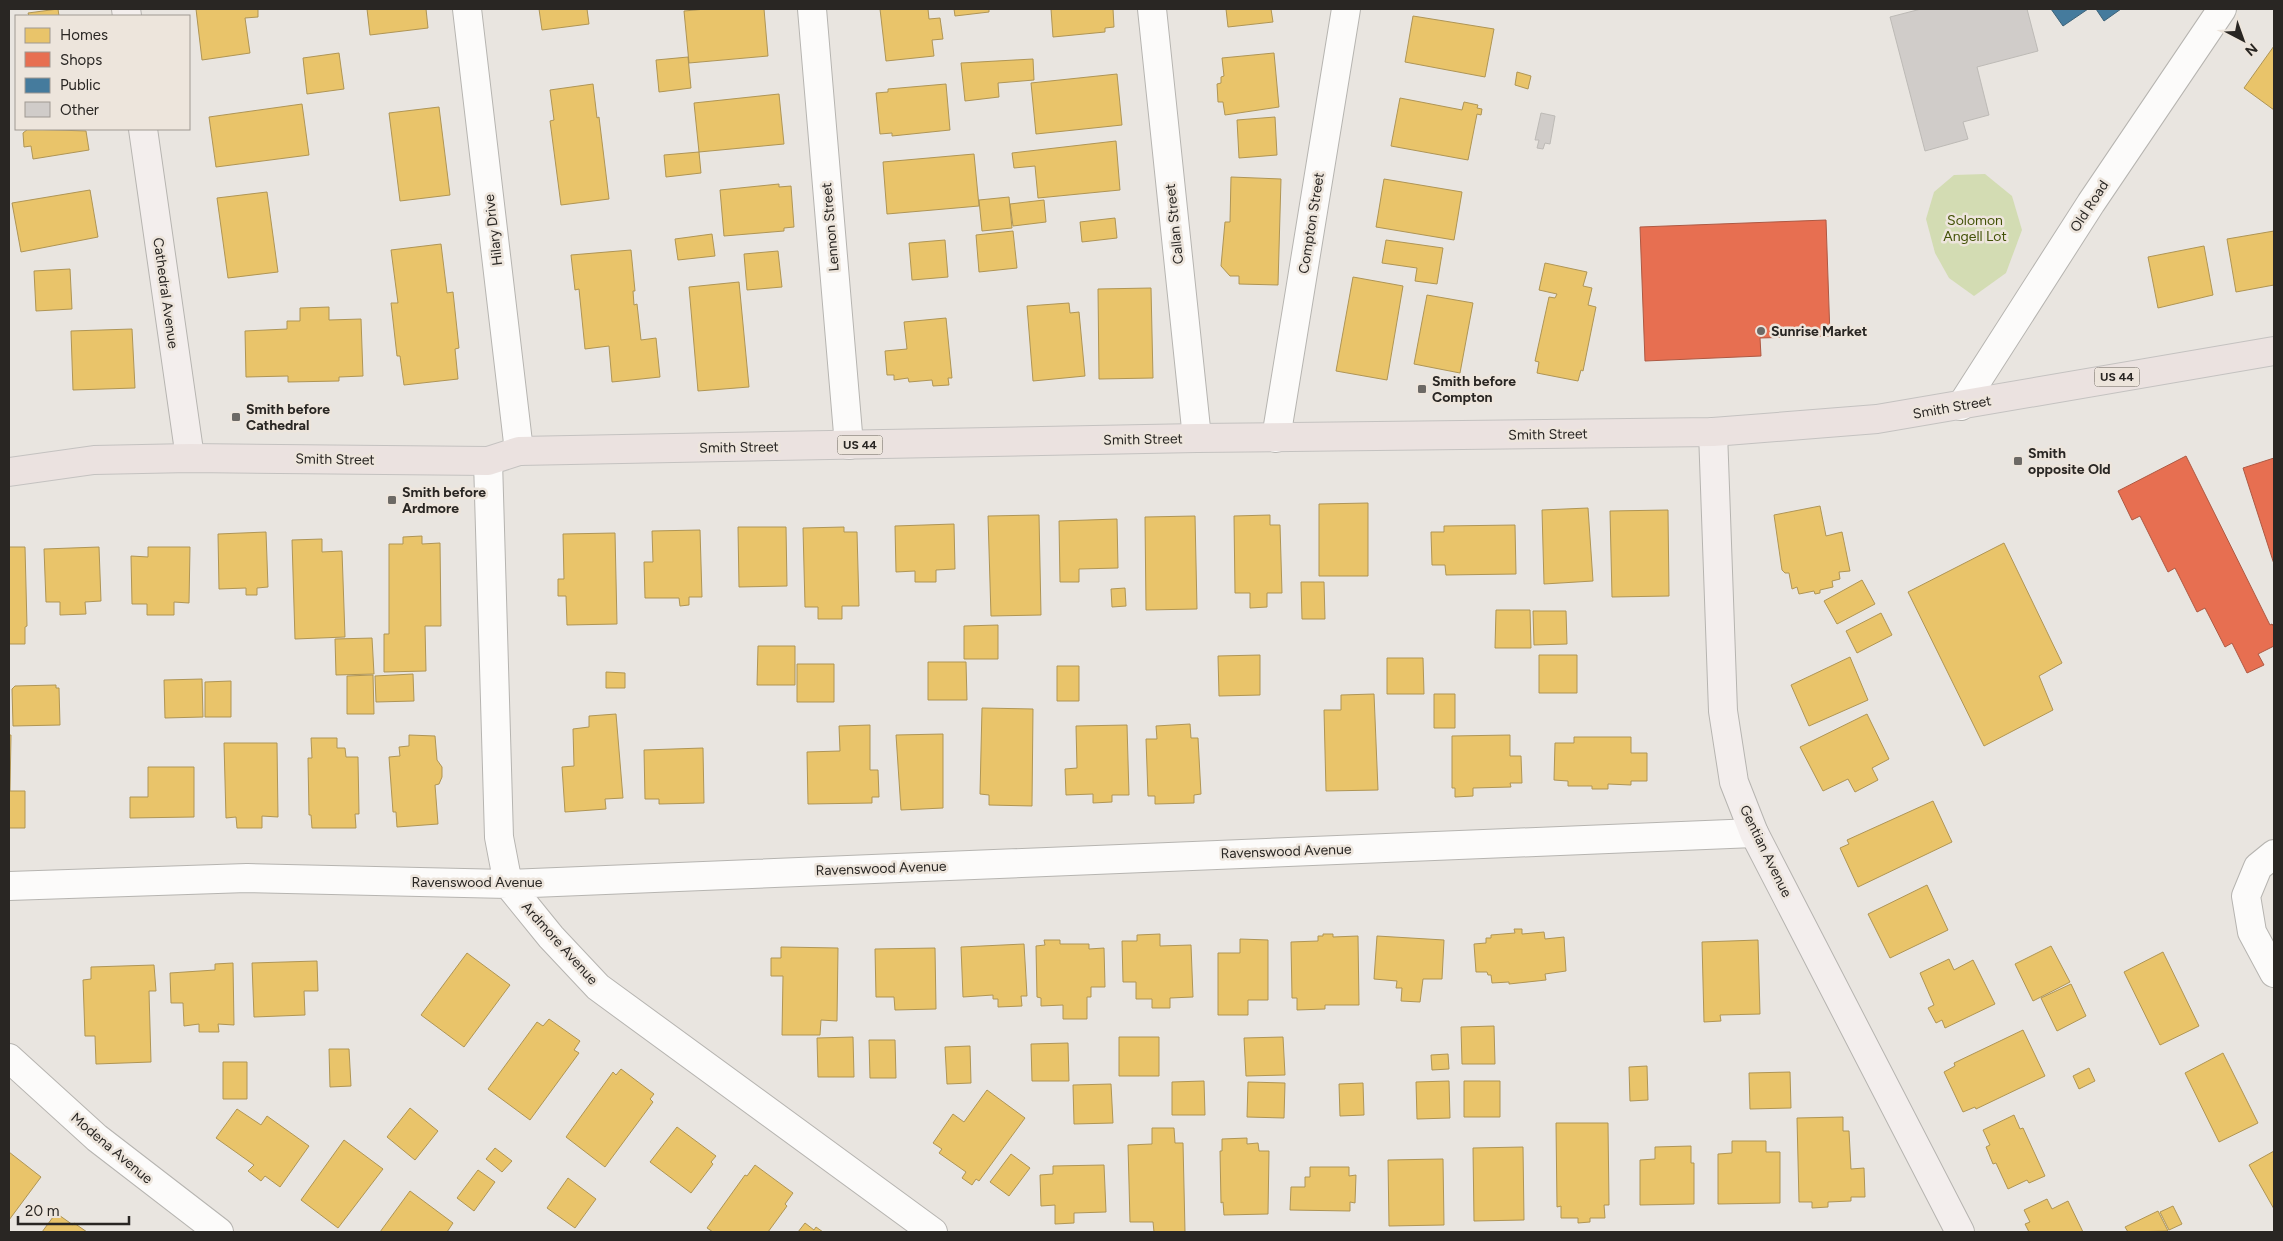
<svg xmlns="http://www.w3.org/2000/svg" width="2283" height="1241" viewBox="0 0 2283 1241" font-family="Figtree,sans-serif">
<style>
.green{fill:#d3dcb3}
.homes{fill:#e9c46a;stroke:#af9555}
.shops{fill:#e76f51;stroke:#ae5943}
.public{fill:#457b9d;stroke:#3d6278}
.building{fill:#d0ccc9;stroke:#bdbab6}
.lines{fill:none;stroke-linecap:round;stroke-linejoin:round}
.street-casing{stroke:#b6b4b0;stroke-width:30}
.secondary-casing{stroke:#b6b4b0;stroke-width:30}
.primary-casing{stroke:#c4c2c0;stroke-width:30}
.street{stroke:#fcfbfa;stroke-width:28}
.secondary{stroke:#f3eeed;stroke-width:28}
.primary{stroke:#ebe2e0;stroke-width:28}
.poi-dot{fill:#6c6965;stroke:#ede5dc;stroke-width:2}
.labels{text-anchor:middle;stroke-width:5;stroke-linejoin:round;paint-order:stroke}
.shield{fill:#ede5dc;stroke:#645f5a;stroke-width:1}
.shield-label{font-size:12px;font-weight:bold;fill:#292623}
.street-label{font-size:14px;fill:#292623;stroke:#ede5dc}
.park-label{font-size:14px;fill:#425106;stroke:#ede5dc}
.poi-label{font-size:14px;font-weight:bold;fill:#292623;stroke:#ede5dc;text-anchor:start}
</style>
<rect width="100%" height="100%" fill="#e9e5e0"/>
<path class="green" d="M1985,174L2012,196L2022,230L2006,273L1974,296L1949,278L1935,253L1926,219L1934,192L1954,175Z"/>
<path class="homes" d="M58,9L59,16H29L28,13Z
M196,9H258V17L245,18L250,53L202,60Z
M367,9H426L428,28L370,35Z
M539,9H587L589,24L542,30Z
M706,9H764L768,56L689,63L684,11Z
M880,9H928L929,19L940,18L943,39L932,40L934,56L886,61Z
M954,9H989V12L955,16Z
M1051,9H1113L1114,27L1105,28V32L1053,37Z
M1226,9H1271L1273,22L1228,27Z
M1413,16L1494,29L1485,77L1405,62Z
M2274,46V110L2244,88Z
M339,53L344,89L307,94L303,58Z
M1274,53L1279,107L1225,115L1223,102H1218L1217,84L1221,83V77L1224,76L1222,58Z
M688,57L691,88L659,92L656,60Z
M1033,59L1034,80L998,83L999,97L965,101L961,63Z
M1517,72L1531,76L1528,89L1515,85Z
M1117,74L1122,125L1036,134L1031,83Z
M593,84L597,118L599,117L609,199L561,205L550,121L554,120L550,90Z
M946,84L950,130L892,136V133L880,134L876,93L888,92V89Z
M779,94L784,144L699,152L694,103Z
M1400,98L1462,110L1464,102L1478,105L1477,108L1482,109L1481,115L1477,114L1468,160L1391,146Z
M302,104L309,155L216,167L209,117Z
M439,107L450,195L400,201L389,113Z
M1275,117L1277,155L1239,158L1237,120Z
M28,129L86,131L89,150L33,159L31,146L24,147L23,133Z
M1116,141L1120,190L1038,198L1035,166L1014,168L1012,153Z
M699,152L701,173L666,177L664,155Z
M974,154L979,206L887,214L883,162Z
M1231,177L1281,179L1278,285L1239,284V276H1230L1221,266L1225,222H1230Z
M1384,179L1462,192L1454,240L1376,227Z
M779,184V187L791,186L794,227L784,228V231L724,236L720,190Z
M90,190L98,237L21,252L12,203Z
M267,192L278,272L228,278L217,198Z
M1009,197L1012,228L982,231L979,200Z
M1044,200L1046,222L1013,226L1010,204Z
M1115,218L1117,238L1082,242L1080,222Z
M1013,231L1017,268L979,272L976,235Z
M2274,231V285L2236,292L2227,239Z
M712,234L715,256L678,260L675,239Z
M945,240L948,277L912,280L909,243Z
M1386,240L1443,248L1437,284L1415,281L1417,268L1382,263Z
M441,244L447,293L453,292L459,348L455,349L458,379L404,385L400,356H397L391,303H398L391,250Z
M2204,246L2213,295L2158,308L2148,257Z
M631,250L635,291H633L634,305L637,304L641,340L656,338L660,377L612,382L609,346L585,349L579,289L575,290L571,255Z
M778,251L782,287L747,290L744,254Z
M1545,263L1587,272L1583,286L1592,288L1588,305L1596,307L1583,371L1581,370L1578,381L1537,373L1539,362L1535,361L1549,297L1555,298L1557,294L1539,290Z
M70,269L72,309L36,311L34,271Z
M1353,277L1403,286L1387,380L1336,371Z
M739,282L749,387L698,391L689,287Z
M1151,288L1153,378L1099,379L1098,289Z
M1427,295L1473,303L1460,373L1414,364Z
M1069,303L1070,313L1079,312L1085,376L1033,381L1027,306Z
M329,307V320L361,319L363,376L339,377V381L288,382V376L246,377L245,331L287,329V321H300V308Z
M946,318L952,378H948L949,385L933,386L932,380L909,382L908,378L894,380V375H887L885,351L907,349L904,322Z
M132,329L135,388L73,390L71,331Z
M1368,503V576H1319V504Z
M1820,506L1826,536L1842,532L1850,571L1839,572L1840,579L1832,581L1833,587L1820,590V593L1815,594L1814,591L1799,594L1797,587L1792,589L1789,573H1785L1782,570L1774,515Z
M1588,508L1593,581L1544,584L1542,510Z
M1668,510L1669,596L1612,597L1610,511Z
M1039,515L1041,615L991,616L988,516Z
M1270,515V525H1280L1282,593H1267V607L1250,608V593H1235L1234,516Z
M1195,516L1197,609L1146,610L1145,517Z
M1117,519L1118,568L1079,569V582H1060L1059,521Z
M954,524L955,569L936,570V582H915V571L896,572L895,526Z
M1515,525L1516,574L1446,575L1445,565H1432L1431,532H1444V526Z
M738,527H786L787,586L739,587Z
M844,527V532H857L859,606H842V619H818V607H805L803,528Z
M700,530L702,597H689V605L680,606L679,598H645L644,562H653L652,531Z
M266,532L268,587L257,588V595H246V588L219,589L218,534Z
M615,533L617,624L567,625L566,596H558V579H564L563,534Z
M422,536V544L440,543L441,626H425L426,671L384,672V634H389V544H403V537Z
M322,539V552L342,551L345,637L295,639L292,540Z
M2004,543L2062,663L2039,676L2053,710L1984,746L1908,592Z
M9,547H25L27,626L25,627V644H9Z
M99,547L101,601L85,602L86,614L60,615V602H46L44,549Z
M148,547H190L189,603L174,602V615H147V604H132L131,556L148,557Z
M1862,580L1875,604L1837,624L1824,601Z
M1301,582H1324L1325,619H1302Z
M1125,588L1126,606L1112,607L1111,589Z
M1496,610H1530L1531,648H1495Z
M1533,611H1566L1567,644L1534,645Z
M1881,613L1892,635L1857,653L1846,631Z
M998,625V659H964V626Z
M372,638L374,674L336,675L335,639Z
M758,646H795V685H757Z
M1260,655V695L1219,696L1218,656Z
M1539,655H1577V693H1539Z
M1850,657L1868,700L1809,726L1791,685Z
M1387,658H1423L1424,694H1387Z
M928,662H966L967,700H928Z
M797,664H834V702H797Z
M1057,666H1079V701H1057Z
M606,672L625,673V688H606Z
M413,674L414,701L376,702L375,676Z
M373,675L374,714H347V676Z
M202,679L203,717L165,718L164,680Z
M231,681V717H205V682Z
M56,685V688H59L60,725L13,726L12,689L15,686Z
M1374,694L1378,790L1326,791L1324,710H1341V695Z
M1434,694H1455V728H1434Z
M982,708L1033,709L1032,806L989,805V795L980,794Z
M616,714L623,798L605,799L606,809L565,812L562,767L574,766L573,729L589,727V716Z
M1867,714L1889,759L1872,768L1878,780L1855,792L1848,779L1823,791L1800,747Z
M1190,724L1191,738H1198L1201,794L1194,795V803L1155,804V796H1148L1146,739H1157L1156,726Z
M870,725V770H878L879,797H872V803L808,804L807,752L840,751L839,726Z
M1127,725L1129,795H1112V802L1093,803V794L1066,795L1065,769L1077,768L1076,726Z
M943,734V808L901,810L896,735Z
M9,735H11L10,791H25V828H9Z
M409,735L435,736L437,760L442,767V777L439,784L435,785L438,824L397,827L396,812H393L389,757L400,756L399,747L409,746Z
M1510,735V756H1521L1522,783H1510L1511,787L1473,788V796L1455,797V788H1452V736Z
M1574,737H1631V753H1647V781H1631V785L1608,784V789H1592V786H1568V781L1554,780L1555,743H1574Z
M311,738H337V748H345L346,757H358L359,814H355L356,828H312L311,815H309L308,758H312Z
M224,743H277L278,817L262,816V828H237L236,817L226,818Z
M703,748L704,803L659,804V799H645L644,750Z
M148,767H194V817L130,818V797H148Z
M1933,801L1952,842L1858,887L1840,848L1849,844L1847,840Z
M1927,885L1948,930L1890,958L1868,914Z
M1514,929H1522V934L1544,932L1545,939L1564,937L1566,971L1545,974L1546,980L1509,984V982L1492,983L1491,975H1488L1487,972H1476L1474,944L1486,943V938H1491V935L1515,933Z
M1160,934V946L1191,945L1193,997L1170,998V1008H1152V999H1136V982H1123L1122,941H1137V935Z
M1323,934H1333V937L1358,936L1359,1005H1325V1009L1297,1010V998H1292L1291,942L1318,941V936H1323Z
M1377,936L1444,940L1442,979H1423L1420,1002L1401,1001L1402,988H1396L1397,981L1374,979Z
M1240,939L1268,940V1000H1248V1015H1218V953H1240Z
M1044,940H1060V944H1089V949L1104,948L1105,987H1091V997H1087V1019H1063V1005L1041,1006V998L1037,997L1036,946L1045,945Z
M1758,940L1760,1014L1720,1015L1721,1021L1704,1022L1702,942Z
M1024,944L1027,996H1021L1022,1006L998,1007V999H993V995L963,997L961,947Z
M2051,946L2070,982L2033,1001L2015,964Z
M781,947L838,948L837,1021L821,1020L820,1035H782L783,976H771V958H781Z
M935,948L936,1009L895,1010L894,997H876L875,949Z
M2163,952L2199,1026L2160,1045L2124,972Z
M467,953L510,985L464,1047L421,1015Z
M1949,959L1954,970L1973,960L1995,1004L1945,1028L1942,1020L1936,1023L1928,1008L1934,1005L1920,973Z
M317,961L318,991H304L305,1015L254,1017L252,963Z
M233,963L234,1025L218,1024L219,1032H199V1024L184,1026L183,1003H171L170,973L215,970V964Z
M154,965L156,991H149L151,1062L96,1064L95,1036H85L83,980L91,979V967Z
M2071,984L2086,1016L2057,1031L2041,998Z
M549,1019L580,1041L574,1050L579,1053L530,1120L488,1089L537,1022L543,1026Z
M1494,1026L1495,1064H1462L1461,1027Z
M2023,1030L2045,1076L1976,1109L1975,1107L1963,1112L1944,1072L1955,1066L1954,1063Z
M853,1037L854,1077H818L817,1038Z
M1119,1037H1159V1076H1119Z
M1283,1037L1285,1075L1246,1076L1244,1038Z
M869,1040H895L896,1078H870Z
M1068,1043L1069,1081H1032L1031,1044Z
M970,1046L971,1083L947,1084L945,1047Z
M329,1049H349L351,1086L330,1087Z
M2223,1053L2258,1123L2219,1142L2185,1073Z
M1448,1054L1449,1069L1432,1070L1431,1055Z
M223,1062H247V1099H223Z
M1647,1066L1648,1100L1630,1101L1629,1067Z
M2089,1068L2095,1081L2079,1089L2073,1076Z
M621,1069L654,1094L650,1099L653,1102L605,1167L566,1137L613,1072L616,1075Z
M1790,1072L1791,1108L1750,1109L1749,1073Z
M1204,1081L1205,1115H1172V1082Z
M1449,1081L1450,1118L1417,1119L1416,1082Z
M1464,1081H1500V1117H1464Z
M1248,1082L1285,1083L1284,1118L1247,1117Z
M1363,1083L1364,1115L1340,1116L1339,1084Z
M1111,1084L1113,1123L1074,1124L1073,1085Z
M987,1090L1025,1118L979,1181L976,1179L972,1185L962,1178L966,1172L939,1153L942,1149L933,1143L953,1114L964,1122Z
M410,1108L438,1131L415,1160L387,1137Z
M237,1109L261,1125L267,1116L309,1146L280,1187L265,1176L261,1181L248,1171L254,1165L216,1138Z
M2014,1115L2020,1129L2023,1128L2045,1176L2029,1183L2027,1180L2008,1189L1996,1163L1993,1164L1986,1147L1990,1145L1983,1130Z
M1843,1117V1131H1849L1851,1169L1864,1168L1865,1197H1851V1201L1828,1202V1207L1812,1208V1202H1799L1797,1118Z
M1556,1123H1608L1609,1205H1604L1605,1218H1590V1222L1578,1223V1218H1561V1206L1557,1207Z
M677,1127L716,1156L711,1162L713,1164L691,1193L650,1162Z
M1152,1128H1174L1175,1143H1183L1185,1232H1154L1153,1222H1130L1128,1145L1152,1144Z
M1247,1138V1144L1258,1143L1259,1151H1269L1268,1214L1224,1215L1223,1202L1221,1203L1220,1151H1222V1139Z
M344,1140L383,1169L338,1228L301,1200Z
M1732,1141H1766V1152H1780V1203L1718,1204V1154L1732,1153Z
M1691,1146V1163H1694V1204L1640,1205V1160L1655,1159V1147Z
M1523,1147L1524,1220L1474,1221L1473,1148Z
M495,1148L512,1161L502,1172L486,1159Z
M2274,1151V1209L2249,1165Z
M9,1152L41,1177L9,1220Z
M1011,1154L1030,1168L1009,1196L990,1182Z
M1443,1159L1444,1225L1389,1226L1388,1160Z
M755,1165L793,1193L785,1204L787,1206L768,1232H713L707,1228L745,1175L747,1176Z
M1104,1165L1106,1212L1074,1213V1223L1055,1224V1205L1041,1206L1040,1175L1053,1174V1166Z
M1310,1167H1349V1176L1356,1175L1355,1203L1350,1202V1211L1290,1210L1291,1187H1305V1177H1310Z
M478,1170L495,1182L474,1211L457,1198Z
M568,1178L596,1199L575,1228L547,1208Z
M410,1191L453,1223L447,1232H380Z
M2047,1199L2052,1209L2068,1201L2083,1232H2029L2025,1224L2030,1222L2024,1210Z
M2173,1206L2182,1224L2169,1230L2160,1212Z
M2158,1211L2168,1231L2128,1232L2125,1227Z
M56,1213L73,1225L74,1223L87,1232H42Z
M805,1223L814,1230L816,1227L823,1232H798Z"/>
<path class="shops" d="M1826,220L1830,336L1760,338L1761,356L1645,361L1640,227Z
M2186,456L2270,625L2272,624L2274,627V646L2258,654L2264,665L2247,673L2232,643L2225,647L2205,608L2197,612L2175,568L2168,572L2140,516L2132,520L2118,491Z
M2274,458V564L2243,468Z"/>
<path class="public" d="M2051,9H2088L2063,26Z
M2096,9H2121L2104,21Z"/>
<path class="building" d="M1921,9H2027L2038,51L1977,67L1989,115L1963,122L1968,139L1925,151L1890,17Z
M1541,113L1555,116L1550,144L1545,143L1543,149L1537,148L1539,140H1535Z"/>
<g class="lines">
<defs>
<path id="street" d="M467,9L519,451
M812,9L849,445
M1152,9L1197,438
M1961,406L2091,203L2222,9
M1276,438L1346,9
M488,461L499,837L508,884L551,937L598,987L933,1232
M2274,854L2258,867L2246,896L2252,932L2274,973
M9,886L247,878L508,884L1754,833
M9,1058L97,1138L219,1232"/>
<path id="secondary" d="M126,9L127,16
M143,129L190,458
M1713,432L1723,711L1734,782L1754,833L1960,1232"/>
<path id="primary" d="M9,472L94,460L190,458L488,461L519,451L1197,438L1713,432L1877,419L2274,351"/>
</defs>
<use href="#street" class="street-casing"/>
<use href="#secondary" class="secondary-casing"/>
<use href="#primary" class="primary-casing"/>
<use href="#street" class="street"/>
<use href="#secondary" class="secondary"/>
<use href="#primary" class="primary"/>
</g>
<g class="poi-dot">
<circle cx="1761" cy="331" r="5"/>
<rect x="1417" y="384" width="10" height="10" rx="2.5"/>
<rect x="231" y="412" width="10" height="10" rx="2.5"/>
<rect x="2013" y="456" width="10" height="10" rx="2.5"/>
<rect x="387" y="495" width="10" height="10" rx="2.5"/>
</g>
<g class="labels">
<g class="shield">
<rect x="2094.5" y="367.5" width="45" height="19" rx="4"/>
<rect x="837.5" y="435.5" width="45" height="19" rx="4"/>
</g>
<g class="shield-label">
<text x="2117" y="381">US 44</text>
<text x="860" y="449">US 44</text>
</g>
<g class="street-label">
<text transform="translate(2089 206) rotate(-57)" y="5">Old Road</text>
<text transform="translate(1311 223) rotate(-81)" y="5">Compton Street</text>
<text transform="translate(1174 224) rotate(-96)" y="5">Callan Street</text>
<text transform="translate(830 227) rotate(-95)" y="5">Lennon Street</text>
<text transform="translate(493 230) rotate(-97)" y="5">Hilary Drive</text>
<text transform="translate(166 293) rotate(82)" y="5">Cathedral Avenue</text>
<text transform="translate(1952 407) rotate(-10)" y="5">Smith Street</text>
<text transform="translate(1548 434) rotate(-1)" y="5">Smith Street</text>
<text transform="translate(1143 439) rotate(-1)" y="5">Smith Street</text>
<text transform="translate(739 447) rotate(-1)" y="5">Smith Street</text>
<text transform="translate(335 459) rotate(1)" y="5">Smith Street</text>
<text transform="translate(1286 851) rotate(-2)" y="5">Ravenswood Avenue</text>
<text transform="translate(1766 851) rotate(64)" y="5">Gentian Avenue</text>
<text transform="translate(881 868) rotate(-2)" y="5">Ravenswood Avenue</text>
<text x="477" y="887">Ravenswood Avenue</text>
<text transform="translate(560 943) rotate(48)" y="5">Ardmore Avenue</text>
<text transform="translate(112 1148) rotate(40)" y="5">Modena Avenue</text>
</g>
<g class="park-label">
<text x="1975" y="225">Solomon<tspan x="1975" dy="16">Angell Lot</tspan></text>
</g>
<g class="poi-label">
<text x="1771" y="336">Sunrise Market</text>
<text x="1432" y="386">Smith before<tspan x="1432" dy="16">Compton</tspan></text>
<text x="246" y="414">Smith before<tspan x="246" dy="16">Cathedral</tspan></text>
<text x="2028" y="458">Smith<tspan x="2028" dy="16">opposite Old</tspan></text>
<text x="402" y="497">Smith before<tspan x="402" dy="16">Ardmore</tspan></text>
</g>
</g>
<rect width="2283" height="1241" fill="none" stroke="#292623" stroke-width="20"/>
<rect x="15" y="15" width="175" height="115" fill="#ede5dc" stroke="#9f9992"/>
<rect x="25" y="28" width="25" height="15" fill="#e9c46a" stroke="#9f9992"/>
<text x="60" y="40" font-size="15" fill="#292623">Homes</text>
<rect x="25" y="52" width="25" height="15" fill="#e76f51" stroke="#9f9992"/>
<text x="60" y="65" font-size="15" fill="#292623">Shops</text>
<rect x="25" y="78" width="25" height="15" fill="#457b9d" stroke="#9f9992"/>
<text x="60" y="90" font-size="15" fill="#292623">Public</text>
<rect x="25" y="102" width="25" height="15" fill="#d0ccc9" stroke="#9f9992"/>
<text x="60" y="115" font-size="15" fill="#292623">Other</text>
<g transform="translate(2243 40) rotate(139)" stroke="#ede5dc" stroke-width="4" paint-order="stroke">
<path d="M0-4L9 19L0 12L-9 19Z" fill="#292623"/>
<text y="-8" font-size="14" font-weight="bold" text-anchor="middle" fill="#292623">N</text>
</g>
<path d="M18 1216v8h111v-8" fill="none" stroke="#292623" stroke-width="2.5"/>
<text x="25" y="1216" font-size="15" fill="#292623" stroke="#ede5dc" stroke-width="4" paint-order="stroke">20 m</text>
</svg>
